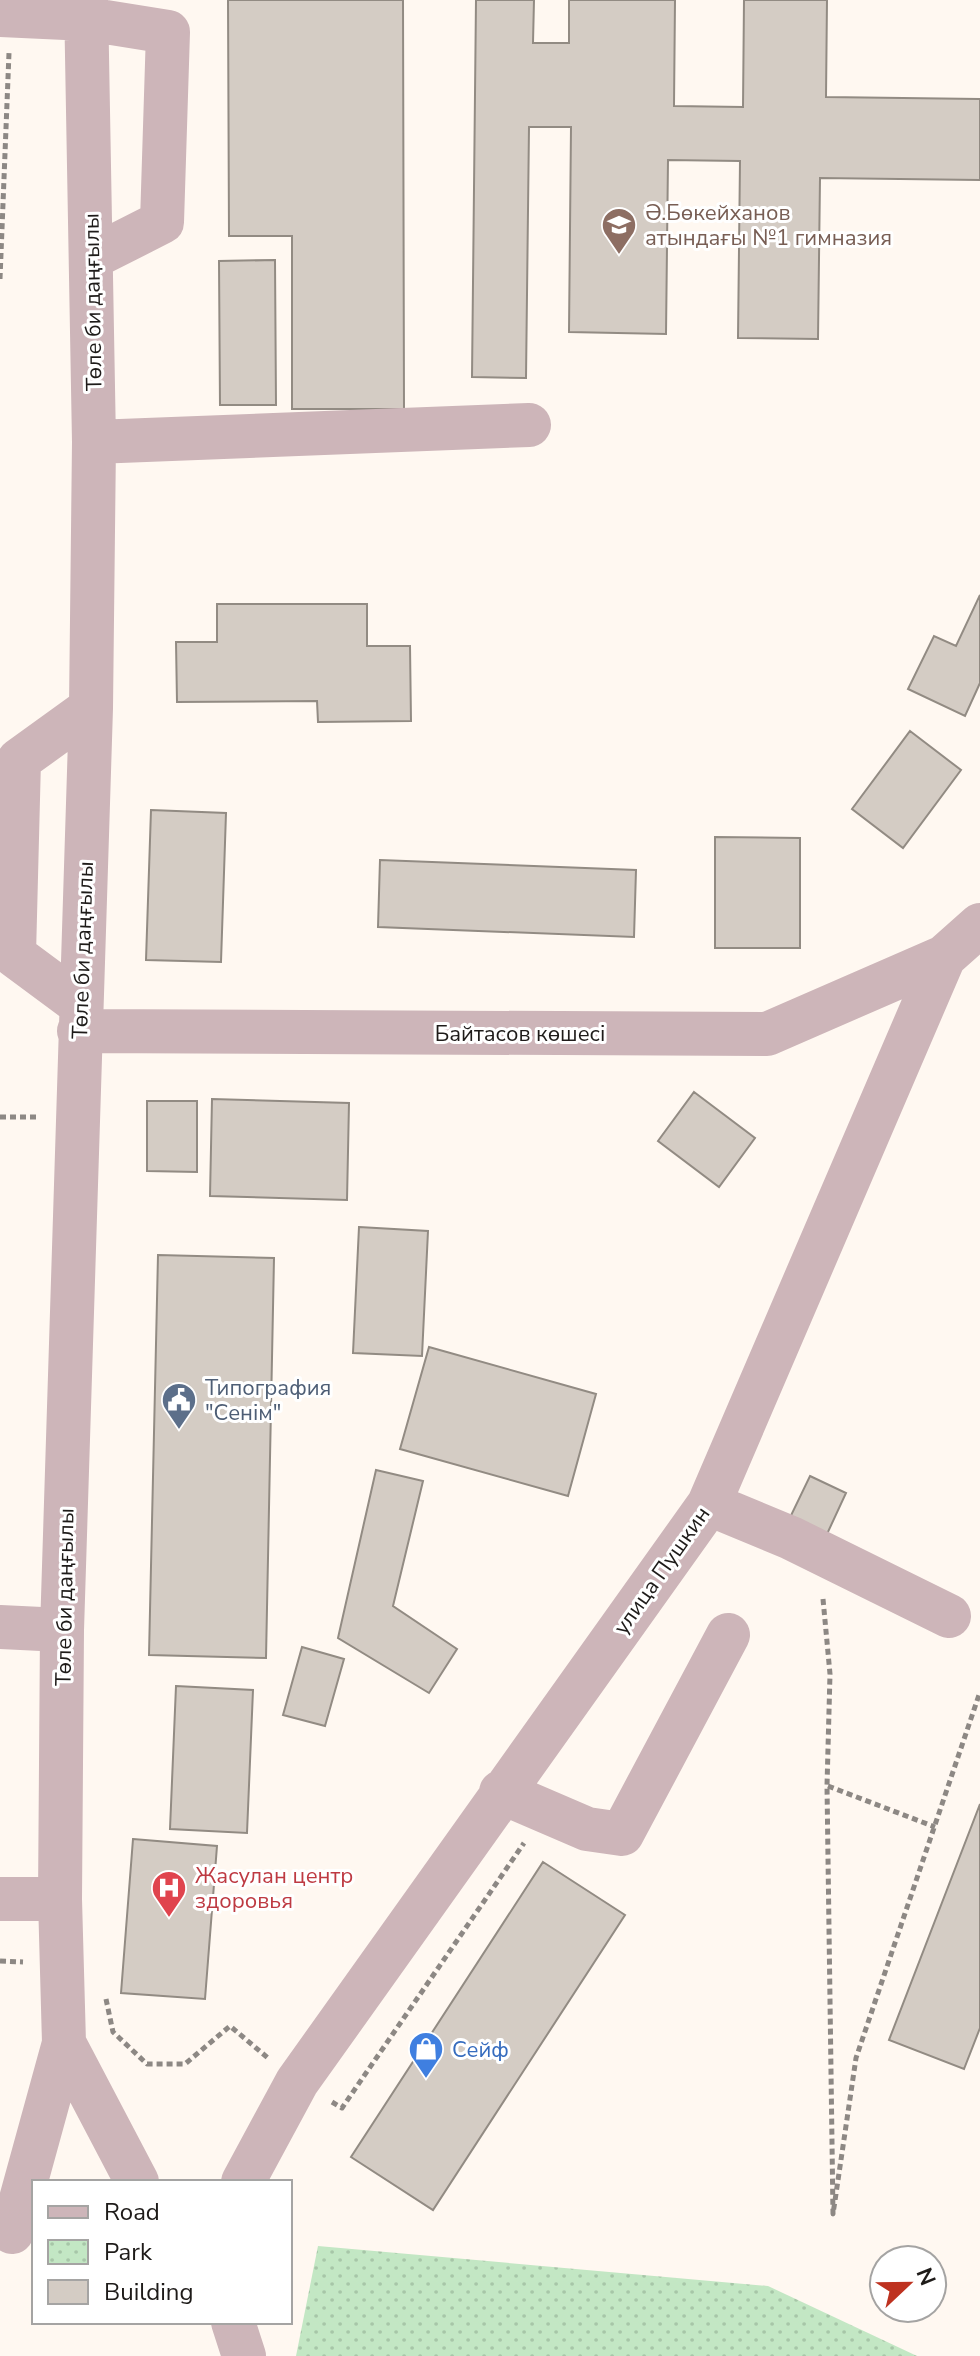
<svg xmlns="http://www.w3.org/2000/svg" width="980" height="2356" viewBox="0 0 980 2356" font-family="'Nunito Sans',sans-serif">
<style>
.park{fill:url(#park-dots)}
.building{fill:#d4ccc4;stroke:#928b83;stroke-width:2}
.lines{fill:none;stroke-linecap:round;stroke-linejoin:round}
.path{stroke:#8d8884;stroke-width:5;stroke-dasharray:6 4;stroke-linecap:butt}
.minor{stroke:#cdb5b9;stroke-width:44}
.labels{text-anchor:middle;stroke-width:6;stroke-linejoin:round;paint-order:stroke}
.education-label{font-size:22px;fill:#785e54;stroke:#fff;text-anchor:start}
.street-label{font-size:22px;fill:#1e1b19;stroke:#fff}
.service-label{font-size:22px;fill:#4e5e75;stroke:#fff;text-anchor:start}
.health-label{font-size:22px;fill:#be3a42;stroke:#fff;text-anchor:start}
.shop-label{font-size:22px;fill:#366cbe;stroke:#fff;text-anchor:start}
</style>
<defs>
<pattern id="park-dots" width="8" height="8" patternUnits="userSpaceOnUse" patternTransform="scale(2)"><rect width="8" height="8" fill="#c3e7c4"/><path d="M2 2h.1M6 6h.1" fill="none" stroke="#a7c6a8" stroke-width="1.8" stroke-linecap="round"/></pattern>
</defs>
<rect width="100%" height="100%" fill="#fff8f1"/>
<path class="park" d="M318,2246L768,2286L917,2356H296Z"/>
<path class="building" d="M228,0H403L404,409H292V236H229Z
M476,0H534L533,43H569V0H675L674,106L743,107L744,0H827L826,97L980,99V180L820,178L818,339L738,338L740,161L668,160L666,334L569,332L571,127H529L526,378L472,377Z
M275,260L276,405H220L219,261Z
M980,595V683L965,716L908,689L934,636L956,646Z
M217,604H367V646H410L411,721L318,722L317,701L177,702L176,642H217Z
M910,731L961,770L903,848L852,809Z
M151,810L226,813L221,962L146,960Z
M715,837L800,838V948H715Z
M380,860L636,870L634,937L378,927Z
M694,1092L755,1138L719,1187L658,1141Z
M212,1099L349,1103L347,1200L210,1196Z
M147,1101H197V1172L147,1171Z
M359,1227L428,1231L422,1356L353,1353Z
M158,1255L274,1258L266,1658L149,1655Z
M429,1347L596,1394L568,1496L400,1449Z
M376,1470L423,1481L393,1606L457,1649L429,1693L338,1638Z
M810,1476L846,1493L821,1547L784,1530Z
M302,1647L344,1659L325,1726L283,1715Z
M176,1686L253,1690L247,1833L170,1829Z
M980,1804V2028L964,2069L889,2040Z
M133,1839L217,1846L205,1999L121,1993Z
M543,1862L625,1915L433,2210L351,2157Z"/>
<g class="lines">
<path class="path" d="M0,279L9,53
M0,1117H39
M823,1599L830,1674L827,1786L833,2214L856,2058L980,1692
M828,1786L935,1827
M0,1961L23,1962
M106,1999L113,2032L147,2064H185L230,2026L268,2058
M332,2102L342,2108L524,1843"/>
<path class="minor" d="M0,15L87,19L168,32L162,222L91,258
M94,442L529,425
M80,1004L14,955L19,760L91,708
M79,1031L767,1034L944,957L980,925
M709,1504L791,1538L949,1616
M0,1627L62,1630
M501,1792L587,1829L622,1834L728,1635
M0,1899H60
M64,2043L137,2182
M243,2182L297,2082L709,1504L944,957
M12,2232L64,2043L60,1899L62,1630L91,708L94,442L86,0
M233,2322L244,2356"/>
</g>
<defs>
<symbol id="school-pin" viewBox="-11 -11 22 30"><path d="M0 17L-7.5 6A9.5 9.5 0 1 1 7.5 6Z" fill="#8d6e63" stroke="#fff"/><path d="M0-5L7-2L0 1L-7-2ZM-4 1L0 2.5L4 1V4Q0 6-4 4Z" fill="#fff"/></symbol>
<symbol id="civic-pin" viewBox="-11 -11 22 30"><path d="M0 17L-7.5 6A9.5 9.5 0 1 1 7.5 6Z" fill="#5c6f8a" stroke="#fff"/><path d="M-.6-6.5H3V-4.5H.6V-3L4-1V1h2V6H-6V1h2V-1L-.6-3ZM-1.2 2.5V6h2.4V2.5Z" fill="#fff"/></symbol>
<symbol id="hospital-pin" viewBox="-11 -11 22 30"><path d="M0 17L-7.5 6A9.5 9.5 0 1 1 7.5 6Z" fill="#e0444e" stroke="#fff"/><path d="M-5-5h3v3.5h4V-5h3V5h-3V1.5h-4V5h-3Z" fill="#fff"/></symbol>
<symbol id="shop-pin" viewBox="-11 -11 22 30"><path d="M0 17L-7.5 6A9.5 9.5 0 1 1 7.5 6Z" fill="#3f7fe0" stroke="#fff"/><path d="M-5-2.5h2.3a2.7 3.5 0 0 1 5.4 0H5L5.5 6h-11ZM-1.5-2.5h3a1.5 2.3 0 0 0-3 0Z" fill="#fff"/></symbol>
</defs>
<g fill-rule="evenodd">
<use href="#school-pin" x="599" y="205" width="40" height="54"/>
<use href="#civic-pin" x="159" y="1380" width="40" height="54"/>
<use href="#hospital-pin" x="149" y="1868" width="40" height="54"/>
<use href="#shop-pin" x="406" y="2029" width="40" height="54"/>
</g>
<g class="labels">
<g class="education-label">
<text x="645" y="220">Ә.Бөкейханов<tspan x="645" dy="25">атындағы №1 гимназия</tspan></text>
</g>
<g class="street-label">
<text transform="translate(92 302) rotate(-91)" y="8">Төле би даңғылы</text>
<text transform="translate(82 950) rotate(-88)" y="8">Төле би даңғылы</text>
<text x="520" y="1041">Байтасов көшесі</text>
<text transform="translate(661 1570) rotate(-55)" y="8">улица Пушкин</text>
<text transform="translate(64 1597) rotate(-89)" y="8">Төле би даңғылы</text>
</g>
<g class="service-label">
<text x="205" y="1395">Типография<tspan x="205" dy="25">"Сенім"</tspan></text>
</g>
<g class="health-label">
<text x="195" y="1883">Жасулан центр<tspan x="195" dy="25">здоровья</tspan></text>
</g>
<g class="shop-label">
<text x="452" y="2057">Сейф</text>
</g>
</g>
<rect x="32" y="2180" width="260" height="144" fill="#ffffff" stroke="#a5a4a3" stroke-width="2"/>
<rect x="48" y="2206" width="40" height="12" fill="#cdb5b9" stroke="#a5a4a3" stroke-width="2"/>
<text x="104" y="2220" font-size="24" fill="#1e1b19">Road</text>
<rect x="48" y="2240" width="40" height="24" fill="url(#park-dots)" stroke="#a5a4a3" stroke-width="2"/>
<text x="104" y="2260" font-size="24" fill="#1e1b19">Park</text>
<rect x="48" y="2280" width="40" height="24" fill="#d4ccc4" stroke="#a5a4a3" stroke-width="2"/>
<text x="104" y="2300" font-size="24" fill="#1e1b19">Building</text>
<g transform="translate(908 2284) rotate(68)"><circle r="38" fill="#ffffff" stroke="#a5a4a3" stroke-width="2"/>
<path d="M0-6L14 30L0 20L-14 30Z" fill="#be3220"/>
<text y="-12" font-size="22" font-weight="bold" text-anchor="middle" fill="#1e1b19">N</text>
</g>
</svg>
